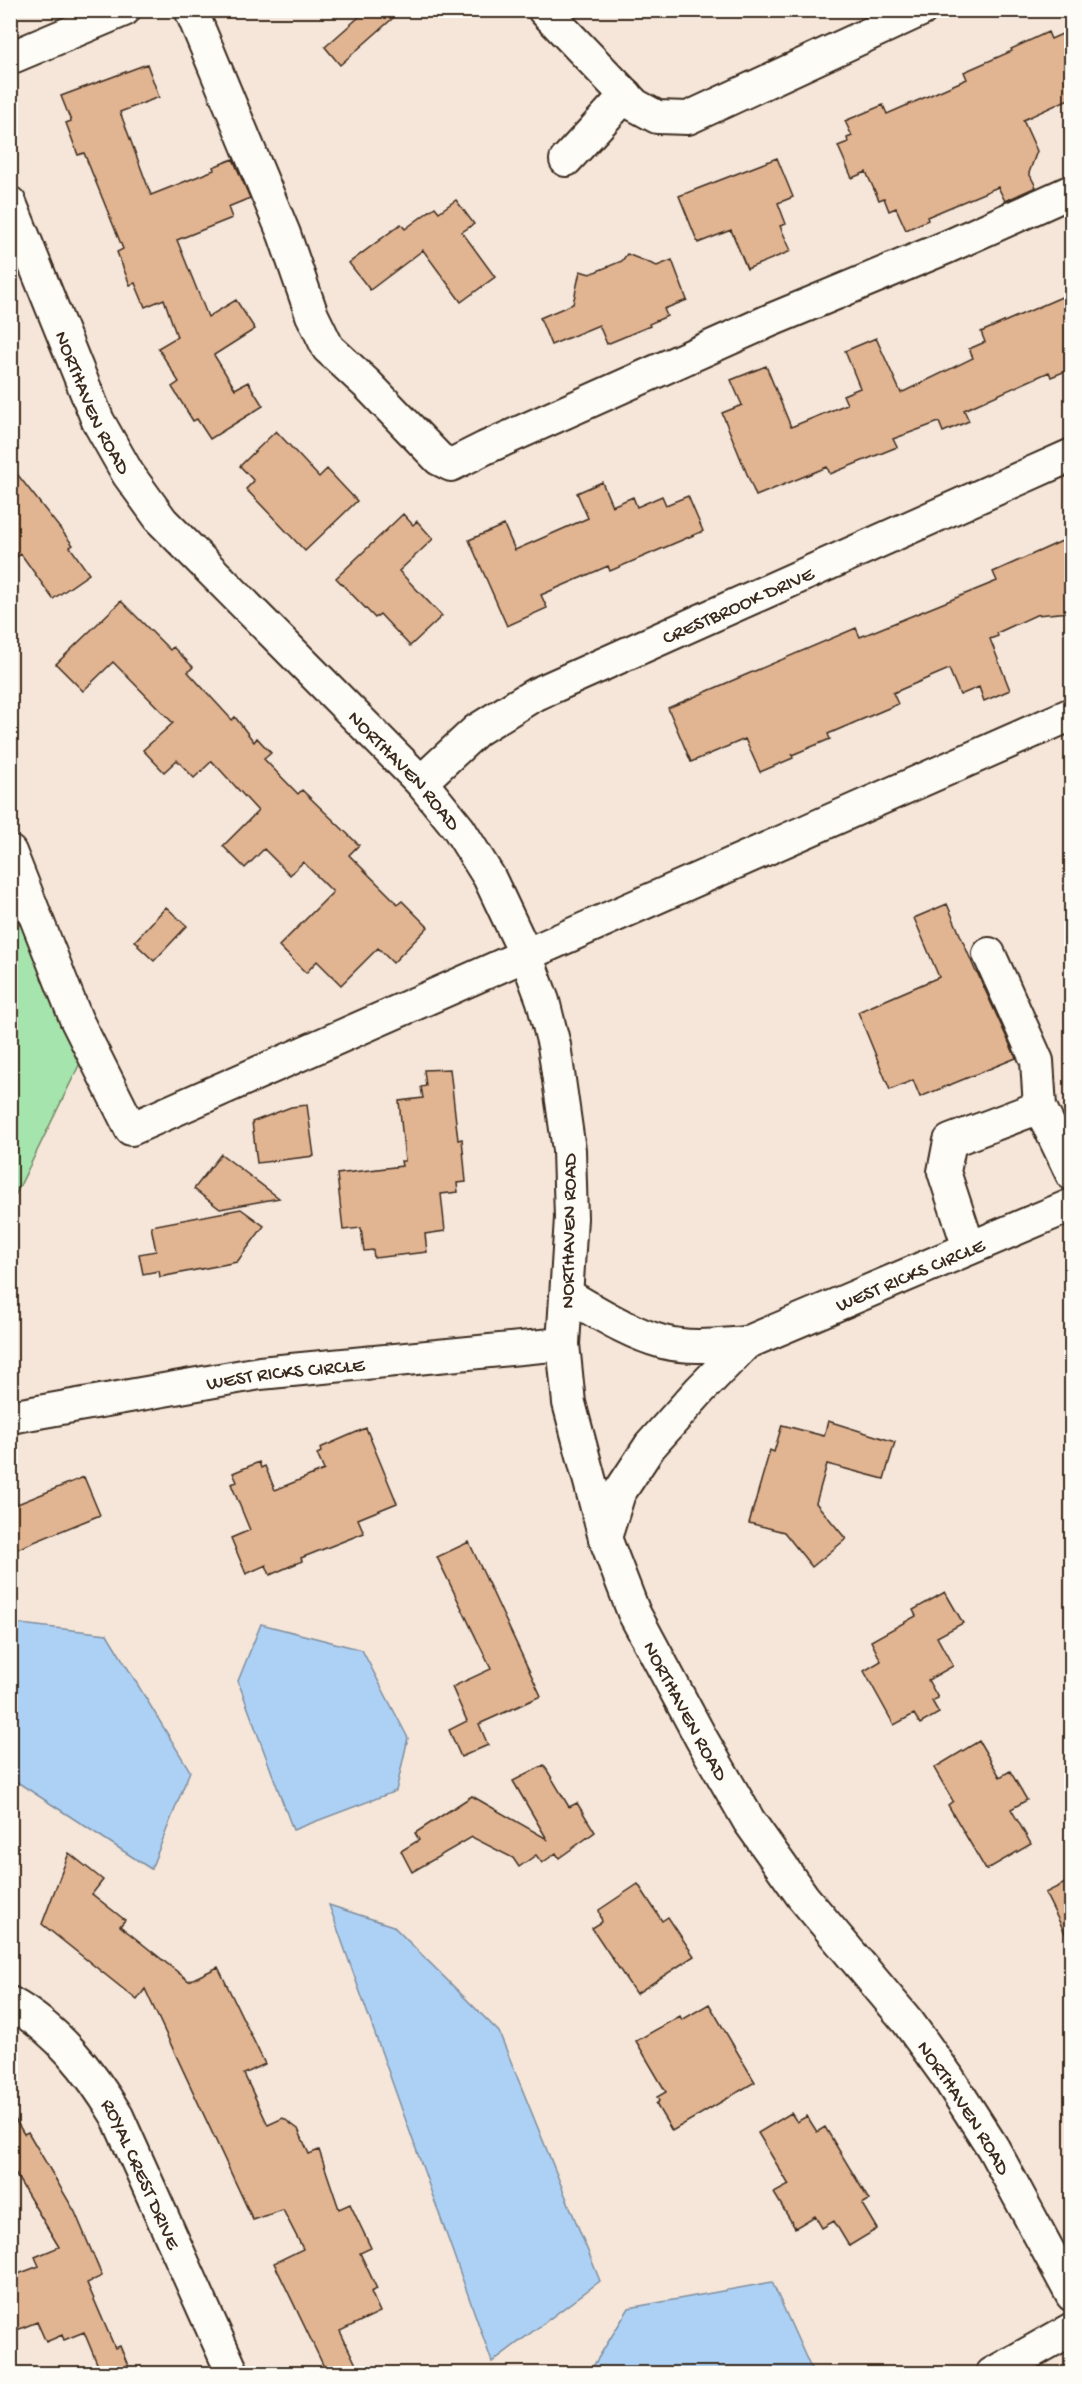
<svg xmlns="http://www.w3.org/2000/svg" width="1082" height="2384" viewBox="0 0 1082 2384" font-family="'Gochi Hand',sans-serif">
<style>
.green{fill:#a5e4ac;stroke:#708765;stroke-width:1.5}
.water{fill:#add1f5;stroke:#7f8e9f;stroke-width:1.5}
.building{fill:#e1b492;stroke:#3b2a1e;stroke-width:1.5}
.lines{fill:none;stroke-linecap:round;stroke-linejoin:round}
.minor-casing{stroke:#3b2a1e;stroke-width:36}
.minor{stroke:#fdfcf7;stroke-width:32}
.labels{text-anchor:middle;stroke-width:6;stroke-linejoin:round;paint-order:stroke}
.street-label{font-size:20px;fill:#3b2a1e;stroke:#fdfcf7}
</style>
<rect width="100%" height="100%" fill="#f5e6d9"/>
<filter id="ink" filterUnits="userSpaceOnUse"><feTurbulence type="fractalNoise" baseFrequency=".0167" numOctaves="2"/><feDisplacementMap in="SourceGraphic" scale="12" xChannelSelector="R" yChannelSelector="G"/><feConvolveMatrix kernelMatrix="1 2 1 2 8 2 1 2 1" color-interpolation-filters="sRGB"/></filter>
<g filter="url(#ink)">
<path class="green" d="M10,856L88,1047L11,1204H10Z"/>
<path class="water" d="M11,1623L107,1634L190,1771L151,1869L11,1778Z
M261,1624L362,1650L408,1738L396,1791L293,1830L238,1681Z
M329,1905L393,1926L499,2032L600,2281L492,2362Z
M772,2282L813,2373H589L629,2308Z"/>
<path class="building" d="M367,10H402L340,65L325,47Z
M1071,30V98L1023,120L1037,151L1029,173L1036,187L1005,201L998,187L927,217L928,220L906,230L896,208L889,211L884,198L879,200L866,172L852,178L838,146L848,142L847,138L852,136L845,121L883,105L887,114L967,79L964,72L1012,51L1011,49L1048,32L1051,39Z
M147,64L159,97L120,112L151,195L214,170L213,167L233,159L250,198L228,207L232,218L177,240L208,317L236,300L255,329L214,355L235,389L248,382L263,406L210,439L197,419L193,421L172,387L179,382L158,348L177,337L164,299L145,307L135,283L130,285L117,252L123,249L84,153L78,155L66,123L71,121L61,96Z
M777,158L793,197L778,203L786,224L780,226L791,251L747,269L731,230L698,243L679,196Z
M456,200L474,224L462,232L495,277L461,302L423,250L370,290L349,263L401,224L405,229L435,207L439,212Z
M627,254L657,266L672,260L687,300L664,309L667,316L649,324L650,326L607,344L599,325L551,345L540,318L573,304L580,271L590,274L622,261Z
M1071,293V369L1051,377L1049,372L964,410L969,421L943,432L939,422L893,439L897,447L830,474L827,467L756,496L722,413L742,405L731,380L766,366L791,427L847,404L843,395L860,388L845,351L876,338L901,393L973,358L969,349L985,342L981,332Z
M276,431L319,477L327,469L357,501L305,551L246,489L254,481L240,466Z
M10,465L73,545L70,547L89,574L53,599L21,554L10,561Z
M602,482L612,506L633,497L637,507L662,496L666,505L688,496L703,531L610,571L608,566L541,595L547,608L507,626L469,540L504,525L515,550L588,518L577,493Z
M403,514L413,525L417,521L433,539L399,571L442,616L410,646L380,614L375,618L336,578Z
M1071,537V612L1036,615L997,633L998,636L990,639L1010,690L984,701L979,687L960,695L949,669L893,693L898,704L828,734L830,739L792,755L793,758L760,772L745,739L691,762L668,708L856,628L860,637L997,581L993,572Z
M121,601L170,650L173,647L193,667L188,672L232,720L235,717L254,742L257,738L271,753L264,759L298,794L302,790L359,845L349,855L398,904L402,901L428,927L393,963L378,948L341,985L317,961L306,973L279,946L333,892L303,862L290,875L264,849L245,868L223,846L258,811L212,761L194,778L177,760L164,772L143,750L173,723L113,662L83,691L56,664Z
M947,904L976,972H977L1016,1058L920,1097L913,1080L890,1090L858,1012L939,977L914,918Z
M166,907L187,926L154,961L138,946L139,944L135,941Z
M450,1069L458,1140L462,1139L466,1182L457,1183L458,1192L441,1194L445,1231L425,1234L427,1252L374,1258L373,1250L364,1251L361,1228L343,1230L337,1174L402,1166L401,1161H405L399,1101L423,1098L421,1087L426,1086L424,1070Z
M307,1105L314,1156L257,1163L252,1122L291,1107Z
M221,1154L279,1198L220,1209L194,1189Z
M241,1209L264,1226L237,1262L160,1277L159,1271L143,1274L139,1254L156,1251L151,1226Z
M828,1421L895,1442L884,1479L827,1464L816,1503L846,1539L812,1567L784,1532L749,1523L770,1450L774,1452L782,1425L824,1436Z
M366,1428L397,1503L358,1519L364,1533L301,1558L302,1561L270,1575L266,1565L246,1574L231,1538L250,1530L231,1484L237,1482L233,1473L259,1462L261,1468L265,1466L275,1490L324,1470L317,1454L321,1452L320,1448Z
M84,1477L100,1515L10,1552V1507Z
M469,1542L541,1696L479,1724L488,1745L461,1757L449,1730L467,1721L452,1687L491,1669L437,1557Z
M945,1592L963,1623L937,1637L953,1666L928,1680L938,1698L932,1701L939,1713L920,1724L914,1714L894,1725L864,1671L881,1661L871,1641L916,1616L913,1610Z
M979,1741L1000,1777L1010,1771L1027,1800L1011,1809L1031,1844L986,1870L948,1805L953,1801L934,1768Z
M544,1765L569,1807L577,1803L595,1832L559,1858L556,1853L542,1863L536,1855L519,1867L513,1858L472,1837L412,1872L401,1851L419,1840L415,1833L472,1796L547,1839L513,1781Z
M69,1853L103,1880L92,1894L125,1920L120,1926L189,1981L218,1967L265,2064L244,2074L268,2125L283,2118L298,2129L309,2154L319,2150L339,2209L350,2204L371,2248L360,2253L377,2289L371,2292L380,2312L340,2331L360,2373H327L274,2263L303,2249L283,2210L253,2220L145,1989L137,2000L42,1924Z
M1071,1880V1945L1045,1893Z
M638,1884L662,1921L668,1917L694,1956L636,1994L592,1928L602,1922L599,1910Z
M709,2004L755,2082L672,2131L656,2104L659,2101L657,2097L666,2092L636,2041L680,2016L682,2020Z
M10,2111L24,2134L28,2132L75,2212L102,2276L87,2283L115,2348L120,2346L131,2373H101L84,2332L64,2340L62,2335L46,2342L37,2322L17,2330L10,2315V2277L39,2266L35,2257L59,2247L10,2165Z
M791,2113L797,2122L807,2116L817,2132L825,2127L869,2200L862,2204L877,2229L849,2246L834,2221L822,2228L815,2216L795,2228L774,2193L789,2185L758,2133Z"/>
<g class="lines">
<defs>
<g id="minor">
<path d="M191,10L284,234L312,315L328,348L368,385L439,459L451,465L485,448L771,320L947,247L1072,191"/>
<path d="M544,10L635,105L657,117L688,118L921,10"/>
<path d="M10,58L124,10"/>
<path d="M566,160L626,95"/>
<path id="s1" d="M10,203L98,421L128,474L162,521L421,782L459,829L489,877L526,955L543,1001L554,1045L569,1150L571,1218L563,1344L569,1403L605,1538L634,1613L701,1738L749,1821L803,1897L908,2022L947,2076L993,2148L1072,2295"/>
<path id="s2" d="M421,782L477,730L532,696L1072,455"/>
<path d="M10,852L76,1019L131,1129L1072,714"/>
<path d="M989,954L1037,1061L1040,1107L1072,1174"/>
<path d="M969,1248L944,1172L950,1141L1040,1107"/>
<path d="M567,1295C597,1312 629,1333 663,1342C690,1349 719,1345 746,1343"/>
<path id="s3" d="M10,1417L260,1373L563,1344"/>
<path id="s4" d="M605,1538L619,1493L650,1446L700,1390L746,1343L1072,1205"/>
<path id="s5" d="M10,2003C57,2029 90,2071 117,2116L233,2374"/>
<path d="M992,2374L1072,2329"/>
</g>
</defs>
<use href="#minor" class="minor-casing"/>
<use href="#minor" class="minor"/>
</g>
</g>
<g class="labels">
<g class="street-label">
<text dy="7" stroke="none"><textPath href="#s1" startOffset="216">NORTHAVEN ROAD</textPath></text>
<text dy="7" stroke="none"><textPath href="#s2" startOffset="366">CRESTBROOK DRIVE</textPath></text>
<text dy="7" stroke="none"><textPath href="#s1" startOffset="702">NORTHAVEN ROAD</textPath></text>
<text transform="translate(567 1231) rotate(-89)" y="7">NORTHAVEN ROAD</text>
<text dy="7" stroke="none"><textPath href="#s4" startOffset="422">WEST RICKS CIRCLE</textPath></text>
<text dy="7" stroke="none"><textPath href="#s3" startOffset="279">WEST RICKS CIRCLE</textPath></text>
<text dy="7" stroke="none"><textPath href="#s1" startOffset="1710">NORTHAVEN ROAD</textPath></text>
<text dy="7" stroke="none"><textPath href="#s1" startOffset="2196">NORTHAVEN ROAD</textPath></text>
<text dy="7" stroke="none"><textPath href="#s5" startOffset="220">ROYAL CREST DRIVE</textPath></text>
</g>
</g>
<rect width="1082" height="2384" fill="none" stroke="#fdfcf7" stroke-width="36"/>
<rect x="18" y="18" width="1046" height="2348" fill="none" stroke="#3b2a1e" stroke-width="2" filter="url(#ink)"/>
</svg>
